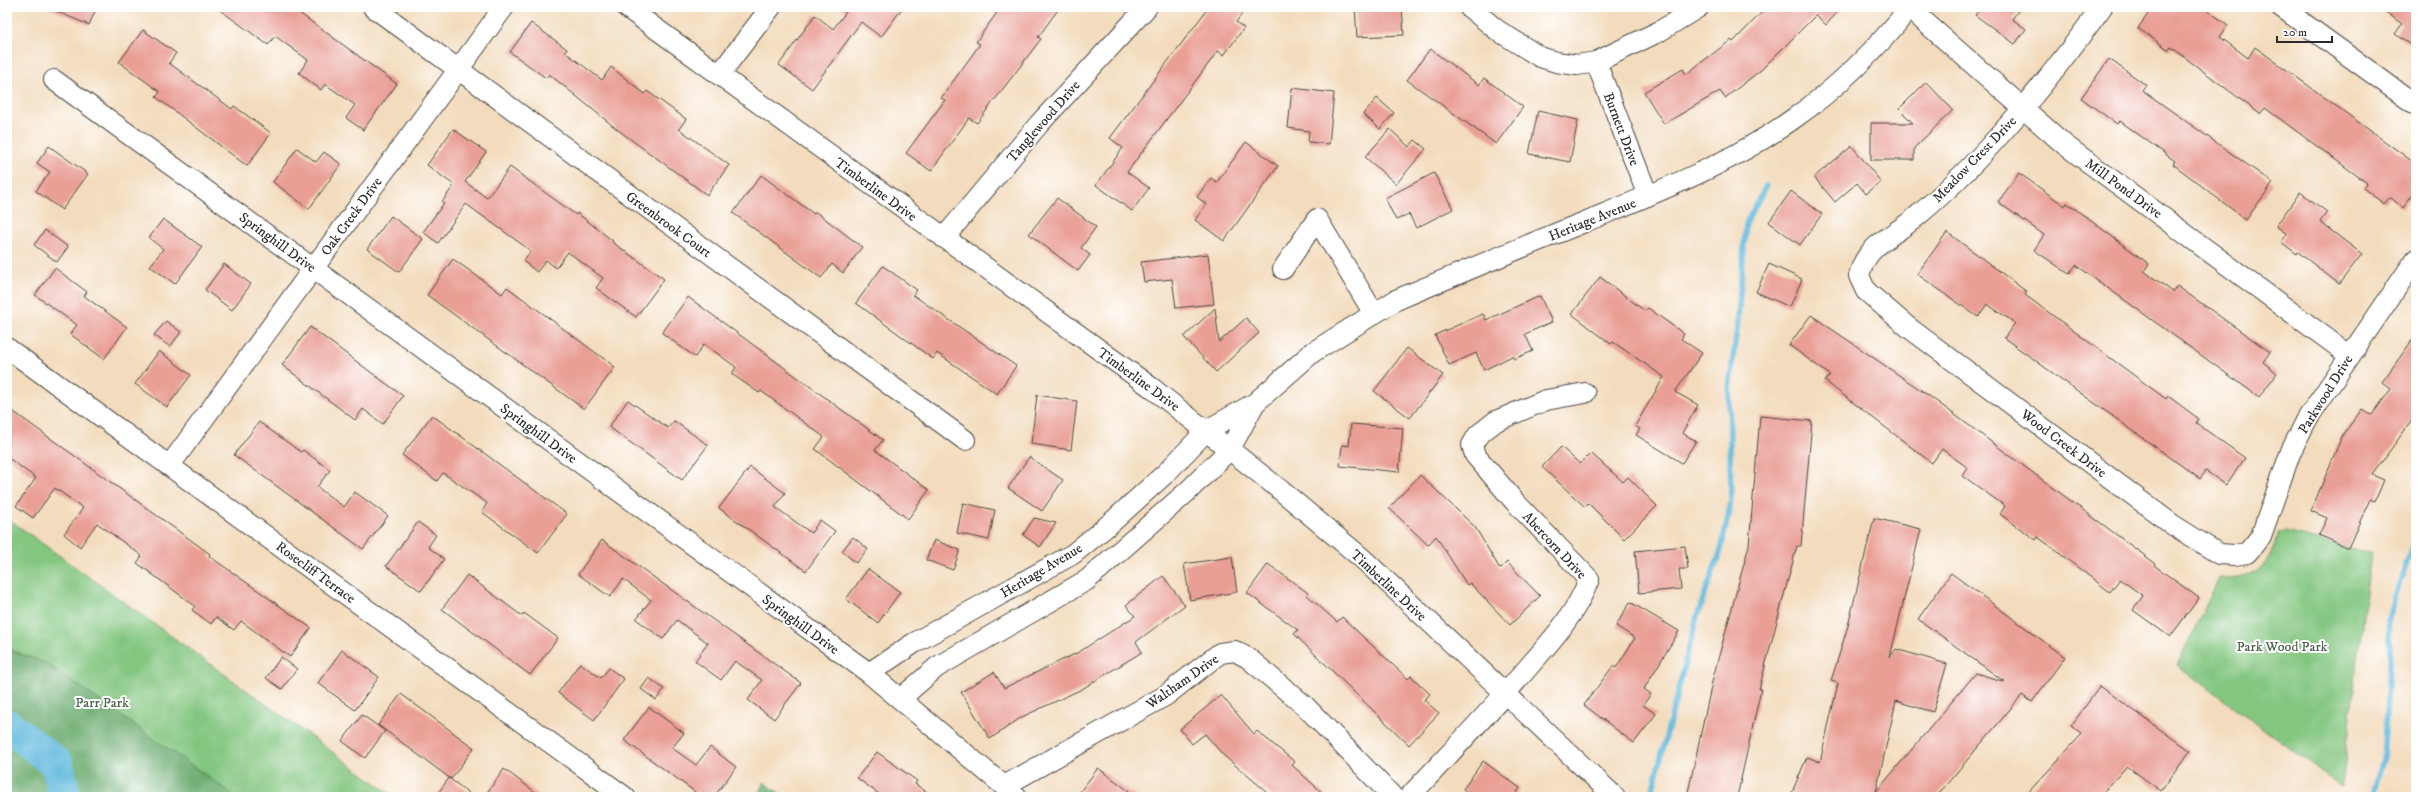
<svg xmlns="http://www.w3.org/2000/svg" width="2423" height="804" viewBox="0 0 2423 804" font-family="'IM FELL DW Pica',serif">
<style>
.green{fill:#83c680;stroke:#577856}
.forest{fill:#6aab6e;stroke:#4a6b4c}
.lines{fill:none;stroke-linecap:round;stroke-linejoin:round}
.stream{stroke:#60b9dd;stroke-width:5.5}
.river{stroke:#60b9dd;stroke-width:33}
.building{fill:#e99f95}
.minor-casing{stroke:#494641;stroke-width:22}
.minor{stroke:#fff;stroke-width:20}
.labels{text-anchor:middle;stroke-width:4;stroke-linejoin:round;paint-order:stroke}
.street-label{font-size:14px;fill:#2b2b2b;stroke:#fff}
.park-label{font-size:14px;fill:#4a6149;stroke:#fff}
</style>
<rect width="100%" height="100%" fill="#fff"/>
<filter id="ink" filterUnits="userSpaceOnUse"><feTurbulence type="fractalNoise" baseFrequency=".025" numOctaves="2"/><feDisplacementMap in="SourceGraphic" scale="8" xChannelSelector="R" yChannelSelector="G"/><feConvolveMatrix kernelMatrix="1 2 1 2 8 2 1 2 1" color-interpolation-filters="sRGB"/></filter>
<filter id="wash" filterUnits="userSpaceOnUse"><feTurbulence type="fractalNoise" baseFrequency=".012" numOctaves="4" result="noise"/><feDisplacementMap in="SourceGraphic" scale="16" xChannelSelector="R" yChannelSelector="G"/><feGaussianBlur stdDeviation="0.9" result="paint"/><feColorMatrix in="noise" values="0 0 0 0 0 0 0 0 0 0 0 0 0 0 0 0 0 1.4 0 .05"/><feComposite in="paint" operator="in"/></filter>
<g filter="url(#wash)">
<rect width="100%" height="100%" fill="#f3dcbd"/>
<path class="green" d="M7,518L395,797H7Z
M2285,532L2371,553L2342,787L2177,665L2219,578C2253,582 2272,566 2277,533Z"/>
<path class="forest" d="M7,649L46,663L237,797H7Z
M764,782L785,797H756Z"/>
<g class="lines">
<path class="stream" d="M1645,797L1653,788L1697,616L1721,550L1731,501L1729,388L1737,329L1746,223L1766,186
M2372,797L2383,759L2390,653L2388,618L2416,534"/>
<path class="river" d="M7,725L57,764L65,797"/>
</g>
<g id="blocks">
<path class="building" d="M46,7H97L89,25Z
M216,7H291L397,84L363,130L346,118L355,105L325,84L321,90L299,73L308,60L275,36L268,45Z
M840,7H903L881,37L861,22L812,89L779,65L815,15L833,29L846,12Z
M1001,7H1060L1038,37L1041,39L977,123L969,118L931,171L906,153L945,100L941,98L980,44L976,42Z
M1209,7H1247L1236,22L1244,28L1224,55L1218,51L1127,172L1149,188L1132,211L1096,185L1123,148L1110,138Z
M1355,7H1402L1404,35L1357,37Z
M1767,7H1842L1826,25L1816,15L1761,70L1725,98L1720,91L1664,124L1644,92L1683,69L1686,74L1731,40L1733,42Z
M1982,7H2021L2012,19L2026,29L2015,44L1975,15Z
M2153,7H2203L2228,25L2220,37L2248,58L2255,47L2416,164V191L2403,208L2390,197L2384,204L2363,188L2367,183L2265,108L2260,114L2171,47L2169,50L2138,28Z
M2379,7H2416V49L2395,34L2402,24Z
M531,23L567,49L565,52L602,80L611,67L645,94L647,91L686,119L679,129L729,165L707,195L618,130L549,74L546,78L510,52Z
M143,30L176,53L169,63L232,109L234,106L271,133L247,166L156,97L160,92L119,62Z
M1430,49L1479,85L1484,78L1523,107L1496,144L1407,80Z
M2109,59L2146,85L2142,90L2273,183L2246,220L2173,164L2175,161L2120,121L2117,124L2081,98Z
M1926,82L1953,110L1914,148V160H1871V123H1913L1899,109Z
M1292,88L1334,93L1329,144L1308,142L1309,131L1288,128Z
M1377,98L1394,113L1380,129L1363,114Z
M1538,111L1578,120L1570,162L1529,154Z
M453,129L486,152L465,182L487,198L510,167L576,215L577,213L613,241L612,242L664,279L636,317L596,288L603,278L568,252L556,268L546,260L537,272L523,261L531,251L466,204L438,243L423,232L444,203L442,202L454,185L427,165Z
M1390,129L1409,147L1415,140L1426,149L1396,184L1365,157Z
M1246,142L1278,166L1224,241L1195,220L1206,204L1197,197L1211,178L1217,182Z
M49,146L88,174L62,210L36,191L50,172L37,163Z
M1852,146L1881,182L1866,194L1857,183L1835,202L1814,177Z
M297,148L316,162L324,152L341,164L309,209L273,182Z
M1434,173L1453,209L1416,228L1409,214L1396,220L1385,198Z
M2019,173L2065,206L2067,203L2149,264L2144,271L2173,292L2177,286L2270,352L2263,362L2277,373L2259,397L2076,265L2069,274L2034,250L2044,235L1998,202Z
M761,175L814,214L816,212L862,247L843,273L832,264L821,278L733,213Z
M1791,191L1822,214L1800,245L1769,222Z
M2300,192L2327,212L2320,222L2362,254L2339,284L2298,252L2297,254L2281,242L2287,234L2276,226Z
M1057,198L1096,227L1081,248L1090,255L1078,271L1029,234Z
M391,216L423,239L399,272L367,249Z
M163,219L202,247L175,284L150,266L163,249L149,238Z
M45,230L68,247L57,262L34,245Z
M1947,232L2027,292L2025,295L2166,399L2168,396L2199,419L2196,423L2245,458L2226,485L2206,471L2200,479L2004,338L2015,323L1987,304L1978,317L1917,274Z
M1208,254L1214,304L1176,308L1172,279L1144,282L1141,262Z
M453,259L502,294L507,287L615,367L584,409L427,295Z
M224,264L251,284L232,310L205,290Z
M1769,264L1802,279L1790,307L1756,292Z
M883,266L917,290L913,295L1016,366L997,394L937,353L933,359L856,303Z
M55,268L87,292L84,296L127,327L104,359L70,334L77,325L35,295Z
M1600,277L1645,311L1648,308L1684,334L1681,339L1702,353L1675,392L1698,405L1682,433L1696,441L1682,463L1636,435L1640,429L1635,426L1664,377L1613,342L1611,344L1572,314Z
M1540,296L1552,322L1525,334L1533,351L1514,359L1512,356L1484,370L1476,353L1449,365L1435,335L1483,314L1486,320Z
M688,297L883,440L875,450L929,490L908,519L815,449L824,437L761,391L759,393L732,374L736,367L704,344L695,357L662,333Z
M1215,308L1219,342L1246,318L1259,333L1216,372L1184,337Z
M1811,315L1928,395L2156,564L2155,566L2199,598L2170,637L2133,610L2143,596L2120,579L2110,592L2038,537L2036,540L2000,514L2005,506L1963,476L1968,468L1942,449L1932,463L1825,381L1830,375L1789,345Z
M166,321L181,332L170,347L154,335Z
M310,327L403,396L383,424L363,409L355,420L282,365Z
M2416,335V415L2372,475L2384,480L2375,501L2370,499L2348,548L2319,535L2327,518L2311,511L2342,436L2362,409L2372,415L2391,389L2382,382Z
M1407,348L1443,375L1410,418L1374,391Z
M159,351L191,375L167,407L135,384Z
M1037,395L1077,401L1071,450L1031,444Z
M628,400L668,428L674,421L708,445L682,480L609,427Z
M7,407L210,554L209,556L311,628L290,657L241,621L234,630L216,617L211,624L192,610L195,606L137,563L142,556L97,523L80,547L64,534L83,508L55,488L33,518L16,506L36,478L7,457Z
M432,415L567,514L538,553L482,512L487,503L443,473L437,481L402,455Z
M1760,416L1812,421L1801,546H1797L1759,689H1761L1737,797H1687L1713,678L1749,545Z
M259,422L301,452L303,450L330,470L317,487L344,507L355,492L388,516L363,549L234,455Z
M1351,424L1403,428L1399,472L1340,466L1342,445L1349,446Z
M1561,447L1580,464L1591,453L1623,482L1628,477L1657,506L1624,539L1588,503L1585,507L1542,467Z
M1029,457L1063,480L1042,511L1008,488Z
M750,467L785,493L775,507L811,533L820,520L835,531L806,571L719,508Z
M1420,475L1475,527L1500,569L1507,562L1540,596L1510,625L1470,583L1467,585L1436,536L1428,545L1389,508Z
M963,503L995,510L989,540L957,533Z
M1034,518L1056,523L1040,547L1023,535Z
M1874,518L1921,529L1890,657L1896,649L1947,664L1933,712L1896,701L1876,792L1976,673L2005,682L1918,619L1951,573L2065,657L2032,702L2022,695L1936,797H1790L1807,757L1820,762L1838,683L1831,681L1848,626Z
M418,522L436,535L428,547L444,559L421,591L386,566Z
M853,537L868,549L856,563L842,551Z
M602,540L801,683L774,719L748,700L762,680L735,661L721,680L695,661L708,643L677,620L663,639L636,619L651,600L623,579L610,597L578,574Z
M934,540L960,550L953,570L926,560Z
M1685,546L1688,569H1679L1681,589L1639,593L1635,551Z
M1232,557L1237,592L1190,600L1184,564Z
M1268,564L1308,593L1307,595L1337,622L1342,617L1408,679L1411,676L1430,694L1424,700L1439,713L1409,745L1294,634L1298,630L1247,593Z
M868,569L900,592L878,623L846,599Z
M467,575L522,616L524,613L558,638L530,675L442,609Z
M1163,576L1185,605L1136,642L1142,652L1082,689L1022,717L990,739L961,692L994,672L1004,688L1079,652L1135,616L1126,605Z
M1630,602L1679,631L1644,689L1651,694L1643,705L1656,714L1634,743L1584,705L1613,666L1616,668L1635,638L1616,626Z
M342,650L379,677L355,710L318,683Z
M281,657L297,669L282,689L266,678Z
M580,663L601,678L609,668L624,679L594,720L558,693Z
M649,678L664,689L656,700L641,689Z
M2100,686L2190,751L2161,791L2127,766L2099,797H2024L2082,734L2071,726Z
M401,694L474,748L451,779L378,725Z
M1221,695L1254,734L1257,731L1295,762L1292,765L1327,797H1273L1223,755L1205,734L1192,744L1180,729Z
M649,707L684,733L672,748L696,765L710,747L736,767L714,797H702L624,740Z
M362,715L385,731L365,758L342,741Z
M877,752L917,781L915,784L934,797H883L857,778Z
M1483,761L1520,788L1514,797H1475L1463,789Z
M1098,768L1137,797H1076Z
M504,769L542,797H484Z
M449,778L474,797H435Z"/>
</g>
</g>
<g filter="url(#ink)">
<use href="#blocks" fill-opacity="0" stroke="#494641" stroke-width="1"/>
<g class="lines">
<defs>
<path id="minor" d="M373,7L965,440
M626,7L1152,388L1278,488L1363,559L1615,797
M1469,7L1497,30L1540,57L1556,62L1577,65L1596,62L1660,31L1699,7
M2102,7C2049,79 1985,160 1916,217C1893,237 1866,244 1859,276L1866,291L1908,327L2173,525L2219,554L2234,555L2247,553L2261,536L2291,451L2307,419L2416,259
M2281,7L2416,105
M1909,8L2065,145L2349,355
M1596,62L1648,196
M719,75L771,7
M54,80L869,673L1017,797
M944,238L1039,124L1147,7
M1283,269L1317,219L1373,312
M7,348L625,797
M170,465L504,7
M869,673L914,643L1073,554L1112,522L1166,473L1207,430L1255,403L1313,352L1396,300C1458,274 1520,248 1582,223C1655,193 1729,165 1793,119C1837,88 1877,49 1910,7
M900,699L937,667L1087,580L1188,491L1230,449L1255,403
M1004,786L1165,696L1220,653L1235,651L1248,658L1305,706L1393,797
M1409,797C1450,753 1492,710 1531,664C1554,638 1577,612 1589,579L1515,502L1475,455L1472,445L1478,435L1496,421L1546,400L1585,393"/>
</defs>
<use href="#minor" class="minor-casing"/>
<use href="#minor" class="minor"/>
</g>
</g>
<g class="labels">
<g class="street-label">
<text transform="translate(1043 121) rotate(-49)" y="5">Tanglewood Drive</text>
<text transform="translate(1622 129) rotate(69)" y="5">Burnett Drive</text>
<text transform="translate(1974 159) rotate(-46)" y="5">Meadow Crest Drive</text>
<text transform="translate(2124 188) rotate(36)" y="5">Mill Pond Drive</text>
<text transform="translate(876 189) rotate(36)" y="5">Timberline Drive</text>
<text transform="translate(351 216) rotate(-54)" y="5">Oak Creek Drive</text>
<text transform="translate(1592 219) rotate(-22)" y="5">Heritage Avenue</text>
<text transform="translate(669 224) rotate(36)" y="5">Greenbrook Court</text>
<text transform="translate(278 242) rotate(36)" y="5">Springhill Drive</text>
<text transform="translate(1139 379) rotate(36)" y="5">Timberline Drive</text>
<text transform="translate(2325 394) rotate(-58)" y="5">Parkwood Drive</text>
<text transform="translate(539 433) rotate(36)" y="5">Springhill Drive</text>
<text transform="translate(2064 443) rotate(37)" y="5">Wood Creek Drive</text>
<text transform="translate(1555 545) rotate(47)" y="5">Abercorn Drive</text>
<text transform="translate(1041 570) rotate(-31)" y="5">Heritage Avenue</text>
<text transform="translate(316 572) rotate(36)" y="5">Rosecliff Terrace</text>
<text transform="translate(1389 585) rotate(43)" y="5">Timberline Drive</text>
<text transform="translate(801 624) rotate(36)" y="5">Springhill Drive</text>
<text transform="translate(1182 681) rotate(-35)" y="5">Waltham Drive</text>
</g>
<g class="park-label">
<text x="2282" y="651">Park Wood Park</text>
<text x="102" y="707">Parr Park</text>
</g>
</g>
<rect width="2423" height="804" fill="none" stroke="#fff" stroke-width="24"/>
<path d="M2277 36v6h55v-6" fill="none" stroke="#2b2b2b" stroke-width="2"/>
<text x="2283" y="36" font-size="12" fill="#2b2b2b" stroke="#ffffff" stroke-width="3" paint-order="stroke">20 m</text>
</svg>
